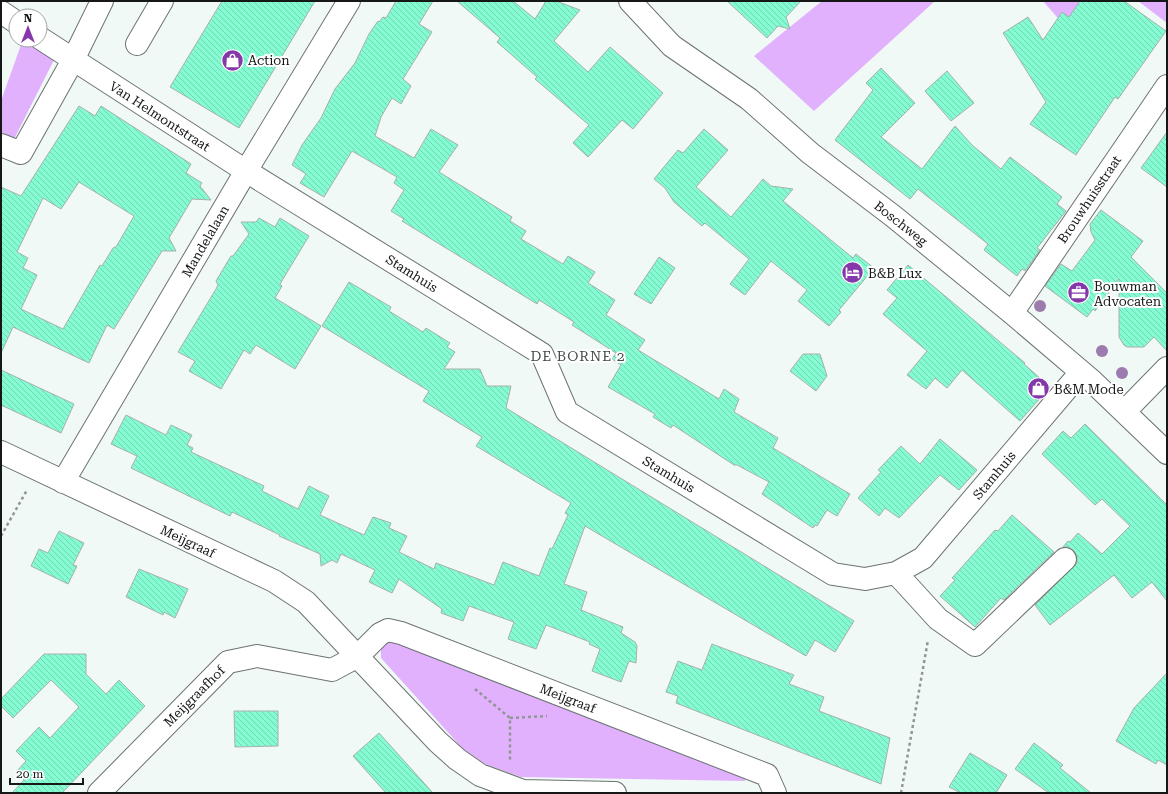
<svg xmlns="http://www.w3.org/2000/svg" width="1168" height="794" viewBox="0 0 1168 794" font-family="'Roboto Serif',serif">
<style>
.green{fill:#e1b1fd}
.building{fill:url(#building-back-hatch);stroke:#a7b0ac;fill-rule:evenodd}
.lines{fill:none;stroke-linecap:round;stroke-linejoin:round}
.minor-casing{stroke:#6c7370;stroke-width:24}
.path{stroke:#8f9693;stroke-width:2.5;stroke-dasharray:3 3;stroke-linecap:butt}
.minor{stroke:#fff;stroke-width:22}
.tree{fill:#9c7cae}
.labels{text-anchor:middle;stroke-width:4;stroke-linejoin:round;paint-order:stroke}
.poi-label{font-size:13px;fill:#151817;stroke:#fff;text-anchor:start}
.street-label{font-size:13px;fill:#151817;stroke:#fff}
.neighbourhood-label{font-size:14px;letter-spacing:1px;fill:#454c49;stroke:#fff}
</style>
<defs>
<pattern id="building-back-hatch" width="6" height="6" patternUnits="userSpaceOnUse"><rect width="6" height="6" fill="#84fbd1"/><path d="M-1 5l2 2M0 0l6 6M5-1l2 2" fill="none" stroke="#71d6b3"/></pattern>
</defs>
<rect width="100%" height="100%" fill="#f0f9f5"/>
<path class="green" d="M822,1H935L814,111L754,56Z
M1043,1H1097L1069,31Z
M1138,1H1167V23Z
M22,42L55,58L9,149L1,144V101Z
M386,641H396L745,773V781L521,777L487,765L463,749L381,658V647Z"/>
<path class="building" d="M222,1H315L239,128L170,87Z
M396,1H433L419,24L432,32L403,79L411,86L401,104L392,98L381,117L375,136L414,158L431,129L458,145L439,172L512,217L510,221L526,231L521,239L563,264L568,256L595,272L588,283L615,300L606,315L645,340L638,350L719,399L724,389L739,399L734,412L778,438L773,448L850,494L837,516L827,510L817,526L815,525L813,528L762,494L769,482L737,465H734L673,425L671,428L653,417L655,414L608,387L621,365L612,359L616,353L572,325L574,322L539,300L537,304L402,221L404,219L391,211L404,190L394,183L397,177L352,151L324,197L300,183L306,174L292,165L302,145L321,118L335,89L355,63L369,34L378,21L379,22L383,17L386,18Z
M457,1H513L535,19L546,1H556L580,10L554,41L588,72L610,47L663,93L633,129L622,120L588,157L573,143L589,125L535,79L537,77L497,42L500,38Z
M727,1H801L786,17L790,29L778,26L767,38Z
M1080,1H1124L1166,31L1118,99L1115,97L1076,155L1030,124L1046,102L1003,33L1028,17L1043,40L1062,12L1069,17Z
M881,68L915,103L881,137L922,169L955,126L972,145L1001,169L1010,157L1062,197L1057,204L1066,211L1037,248L1040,250L1025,271L1022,269L1017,276L984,250L988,244L918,189L910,199L835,140L873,90L866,83Z
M947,71L974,103L951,121L925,91Z
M79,106L95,116L101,106L191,164L186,173L202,183L200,186L211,200L192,199L169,238L176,251H162L114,329L107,325L89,363L13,327L1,353V187L21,196ZM79,182L134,216L116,247L113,248L102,266L100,265L63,329L21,309L37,275L23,268L28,258L17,252L43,198L61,209Z
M704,129L728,150L696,187L731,217L763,179L771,186L793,189L783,201L853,258L856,254L874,268L839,310L841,312L829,326L798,301L807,290L771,261L745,295L730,284L749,259L705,223L702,226L674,202L665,188L654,179L678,150L683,153Z
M1167,132V187L1141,168Z
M1101,210L1143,241L1131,257L1167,293V351L1154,337L1144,347H1127L1124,345L1119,337V279L1095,311L1093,309L1087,317L1045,286L1061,264L1072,271L1095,240L1091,232L1090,224Z
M259,218L275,227L280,218L309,236L280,284L282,286L275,298L321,326L295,369L256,345L250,354L244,350L221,389L189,371L195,361L178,352L216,289L218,285L216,281L231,256H233L249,234L241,222H256Z
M659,257L675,268L651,304L634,294Z
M908,265L1025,363L1024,364L1050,387L1020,421L962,370L947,388L935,378L926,389L907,375L927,351L883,314L897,298L887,290Z
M349,282L391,307L389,311L423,332L426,328L450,343L447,347L455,352L444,369H480L487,386H511L506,408L854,621L835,652L815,640L806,656L585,526L564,584L587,592L581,610L623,627L621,633L635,642L637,646L636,663L629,661L621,682L592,671L600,649L589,644L590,642L546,625L536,649L508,639L514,622L469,606L463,621L441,613L442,609L399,579L392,593L369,582L375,570L341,554L337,563L332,560L321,566L320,554L279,536L280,535L232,512L230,516L131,468L137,456L111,444L126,415L166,435L171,425L192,435L187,445L193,448L191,452L264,486L262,491L298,509L309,486L329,496L320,515L364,535L373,517L391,523L389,528L407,536L399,552L434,569L436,563L494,585L503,562L539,576L550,548L552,549L568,515L565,513L571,503L476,446L482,437L423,401L429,391L322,326Z
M803,354H820L827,376L816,391L790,371Z
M1,370L74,404L61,433L1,405Z
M1085,424L1167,505V601L1152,582L1132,598L1114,575L1050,625L1035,605L1077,563V556L1074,551L1069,547H1063L1068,541L1070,542L1078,533L1102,554L1130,526L1102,499L1095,505L1042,454L1063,431L1071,438Z
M940,439L977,470L959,490L940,475L899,518L885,508L879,516L858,498L881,472L878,470L901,446L920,464Z
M1012,515L1054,552L1004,600L1001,598L975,627L940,596L955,580L952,578L995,530L998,531Z
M59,531L84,543L73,565L77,566L68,584L31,566L39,549L48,553Z
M139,569L188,589L175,618L164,612L163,615L126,597Z
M712,644L794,675L789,684L824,697L819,711L890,738L881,784L676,703L678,696L666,692L678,661L702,670Z
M44,654H86V674L106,694L119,680L145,706L62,793H12L24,780L16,772L26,761L16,751L39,727L50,738L79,707L51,680L13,718L1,706V699Z
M1167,673V765L1158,760L1156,764L1116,741L1134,708Z
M234,711H278V746L235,747Z
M379,733L433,793H386L353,756Z
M1034,743L1063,765L1060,768L1091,793H1049L1015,769Z
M970,753L1007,775L996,793H961L949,787Z"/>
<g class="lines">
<defs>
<path id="minor" d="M630,1L672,46L749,99L810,153L893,216L1012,313L1092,381L1167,453
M1,12L16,22
M40,38L246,171L542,354L567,412L833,574L865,579L896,573L923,558L1081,372
M137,44L162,1
M1,145L21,153L73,60L102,1
M1012,313L1167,86
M1125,411L1167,368
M1,452L274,581L306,602L438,742L457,759L480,775L523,791L615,793
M63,482L246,171L349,1
M896,573L938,619L975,645L1065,559
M99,793L228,662L257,656L332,670L358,656L380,634L388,630L401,633L767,775L775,793"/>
</defs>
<use href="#minor" class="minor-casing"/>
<path class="path" d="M1,536L27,490
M475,689L510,718V761
M510,718L547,716
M901,793L928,640"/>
<use href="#minor" class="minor"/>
</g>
<g class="tree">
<circle cx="1040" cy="306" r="6"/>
<circle cx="1102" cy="351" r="6"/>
<circle cx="1122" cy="373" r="6"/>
</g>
<defs>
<symbol id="shop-disc" viewBox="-11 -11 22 22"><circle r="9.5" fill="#8438a9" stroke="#fff"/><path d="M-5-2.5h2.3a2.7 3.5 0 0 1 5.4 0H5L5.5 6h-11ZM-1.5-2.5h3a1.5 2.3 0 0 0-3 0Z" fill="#fff"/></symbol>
<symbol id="hotel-disc" viewBox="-11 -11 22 22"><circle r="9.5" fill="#8438a9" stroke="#fff"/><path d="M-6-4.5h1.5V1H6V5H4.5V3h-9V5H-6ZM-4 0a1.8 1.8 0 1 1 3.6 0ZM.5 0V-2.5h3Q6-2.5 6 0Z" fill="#fff"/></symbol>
<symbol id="office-disc" viewBox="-11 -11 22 22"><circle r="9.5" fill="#8438a9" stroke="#fff"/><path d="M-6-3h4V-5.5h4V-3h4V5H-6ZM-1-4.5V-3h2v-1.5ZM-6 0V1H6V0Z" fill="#fff"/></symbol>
</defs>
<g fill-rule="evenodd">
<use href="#shop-disc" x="220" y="48" width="25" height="25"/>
<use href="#hotel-disc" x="840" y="260" width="25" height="25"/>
<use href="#office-disc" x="1066" y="280" width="25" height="25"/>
<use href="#shop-disc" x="1026" y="376" width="25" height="25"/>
</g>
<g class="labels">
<g class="poi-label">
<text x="248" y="65">Action</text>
<text x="868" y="278">B&amp;B Lux</text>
<text x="1094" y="291">Bouwman<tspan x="1094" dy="15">Advocaten</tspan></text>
<text x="1054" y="394">B&amp;M Mode</text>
</g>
<g class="street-label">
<text transform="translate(160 116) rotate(33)" y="5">Van Helmontstraat</text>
<text transform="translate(1089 199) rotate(-56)" y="5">Brouwhuisstraat</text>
<text transform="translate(901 223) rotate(38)" y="5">Boschweg</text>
<text transform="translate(205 241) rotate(-60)" y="5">Mandelalaan</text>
<text transform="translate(412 273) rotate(32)" y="5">Stamhuis</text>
<text transform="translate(669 474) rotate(31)" y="5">Stamhuis</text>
<text transform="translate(994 475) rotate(-50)" y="5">Stamhuis</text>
<text transform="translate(188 541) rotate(25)" y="5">Meijgraaf</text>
<text transform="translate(194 696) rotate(-45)" y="5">Meijgraafhof</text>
<text transform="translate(568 698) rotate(21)" y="5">Meijgraaf</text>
</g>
<g class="neighbourhood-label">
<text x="578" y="361">DE BORNE 2</text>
</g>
</g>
<rect width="1168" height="794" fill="none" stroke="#151817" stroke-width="4"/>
<g transform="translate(28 28)"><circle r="19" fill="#ffffff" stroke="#a1a3a2"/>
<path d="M0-3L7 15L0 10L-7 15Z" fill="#8438a9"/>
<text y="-6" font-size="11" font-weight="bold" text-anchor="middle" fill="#151817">N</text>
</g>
<path d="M10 778v6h73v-6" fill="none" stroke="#151817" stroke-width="2"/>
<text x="16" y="778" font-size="12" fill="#151817" stroke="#ffffff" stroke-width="3" paint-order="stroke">20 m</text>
</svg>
